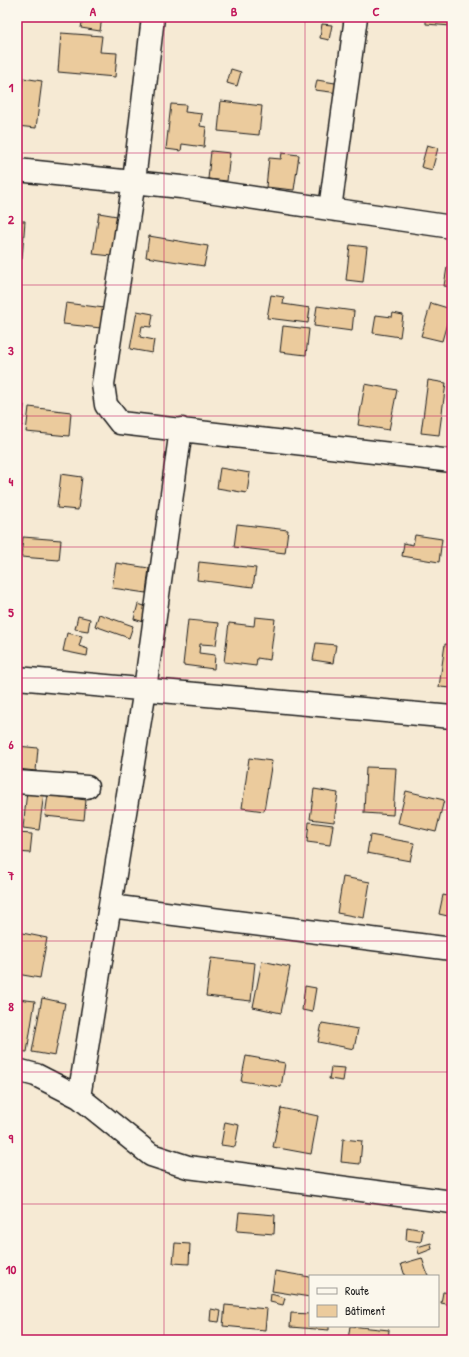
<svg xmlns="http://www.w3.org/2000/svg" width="469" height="1357" viewBox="0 0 469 1357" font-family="'Patrick Hand',sans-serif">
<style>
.building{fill:#ebcb9d;stroke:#1c1c1c}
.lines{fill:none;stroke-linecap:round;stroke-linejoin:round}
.minor-casing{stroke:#1c1c1c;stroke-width:25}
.minor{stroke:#fbf7ec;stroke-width:22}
.grid{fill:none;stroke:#c2185b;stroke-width:1;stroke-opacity:0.55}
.neatline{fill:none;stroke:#c2185b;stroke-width:1.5}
.grid-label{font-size:13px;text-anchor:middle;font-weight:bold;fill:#c2185b}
</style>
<rect width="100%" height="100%" fill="#f6ead4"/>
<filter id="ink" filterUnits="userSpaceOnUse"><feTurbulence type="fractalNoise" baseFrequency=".025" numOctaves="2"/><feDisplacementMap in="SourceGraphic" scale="8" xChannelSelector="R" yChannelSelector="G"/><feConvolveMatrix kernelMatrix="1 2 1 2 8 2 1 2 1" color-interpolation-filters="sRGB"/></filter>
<g filter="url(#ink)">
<path class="building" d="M83,17H102L100,31L81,28Z
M426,17H452L451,26L426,24Z
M322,24L332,25L329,40L320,38Z
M61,33L102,36L100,52L117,53L115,77L58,72Z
M231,69L241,72L237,86L227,83Z
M23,78L42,81L36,128L17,126Z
M317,80L341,84L339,93L315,90Z
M221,101L262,106L259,135L218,131Z
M171,104L186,105L185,112L202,114L200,126L206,127L204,147L182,144L181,151L166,149Z
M427,145L438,148L432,170L421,167Z
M211,151L230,153L227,181L208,179Z
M282,153L299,155L294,190L266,187L269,158L281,159Z
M99,213L117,216L112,256L93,254Z
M17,221H25L22,259H17Z
M149,236L208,246L204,266L146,257Z
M350,245L367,247L363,282L346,280Z
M447,267L452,268V287L444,286Z
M271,295L284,297L283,304L310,308L308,323L267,318Z
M66,303L104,308L101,328L63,324Z
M431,303L451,309L442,341L421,336Z
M317,306L354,311L352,331L314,326Z
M137,311L153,314L151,327L142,326L140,337L154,340L152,353L130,349Z
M393,313L403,315L400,337L373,333L376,315L392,317Z
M283,326L309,329L306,355L280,352Z
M428,380L446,383L439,435L421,433Z
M365,384L397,390L389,430L358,425Z
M17,404L24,405L22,426L17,425Z
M29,407L71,412L69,436L26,432Z
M220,468L250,473L247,493L217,488Z
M61,474L82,477L78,510L57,508Z
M237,524L288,530L285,553L234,547Z
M415,535L442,539L439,562L402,556L404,543L413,545Z
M23,537L61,540L59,560L21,557Z
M199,562L256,568L253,587L197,580Z
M116,563L149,568L146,593L112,588Z
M138,604L151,608L147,623L134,619Z
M99,614L133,626L129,638L95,626Z
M78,616L90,619L88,631L75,629Z
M255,617L275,619L270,660L257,658L256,666L224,662L229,623L254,626Z
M188,620L219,623L216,645L200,644L199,653L215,655L214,669L183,665Z
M67,633L82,636L79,646L88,649L87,656L63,651Z
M316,643L336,645L333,663L313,660Z
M445,644L452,645V688L439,687Z
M17,746L38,748L36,771L17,769Z
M249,758L272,761L264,811L242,808Z
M366,767L396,768L393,815L364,813Z
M314,789L338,793L334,822L310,819Z
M27,791L44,793L39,830L23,828Z
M406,791L444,800L436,832L398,823Z
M48,795L86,800L84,820L45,816Z
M309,822L333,825L330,845L307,842Z
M17,833L32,834L30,853L17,852Z
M370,835L414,843L410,861L367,853Z
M343,877L370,882L364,918L337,913Z
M443,895L452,897V917L439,914Z
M17,932L47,938L40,978L17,974Z
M211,958L255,963L251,1001L206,996Z
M262,961L290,967L281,1013L253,1007Z
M305,986L316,988L312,1012L302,1010Z
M42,998L65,1003L55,1056L32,1052Z
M17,999L35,1001L27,1052L17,1051Z
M322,1023L358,1029L354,1049L318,1042Z
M246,1056L285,1063L281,1087L241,1081Z
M331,1067L345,1068L343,1081L329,1079Z
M451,1093H452V1114L449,1113Z
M281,1108L318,1116L311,1154L273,1147Z
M225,1122L239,1125L235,1147L221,1145Z
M343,1139L362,1141L360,1164L341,1162Z
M239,1212L275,1215L274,1234L237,1231Z
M407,1227L423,1230L421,1242L406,1240Z
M175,1243L190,1244L189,1264L173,1263Z
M431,1243L432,1249L419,1254L417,1247Z
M422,1258L428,1276H405L401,1264Z
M275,1271L310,1277V1297L272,1291Z
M443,1292L452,1293V1305L441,1303Z
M271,1294L285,1298L283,1305L270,1302Z
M225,1305L267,1309L265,1330L223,1326Z
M211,1309L221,1311L219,1322L210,1321Z
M291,1313L310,1314V1326H329V1330L290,1327Z
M350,1326L389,1330L388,1340H348Z"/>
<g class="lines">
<defs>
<path id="minor" d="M153,17L134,181L103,384L106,405L120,423L452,461
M17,170L181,187L452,227
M330,209L356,17
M17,678L452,717
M17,782L87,787
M110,906L452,949
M17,1070L36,1075L79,1097L151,1155L188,1167L452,1202
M79,1097L145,689L181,429"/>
</defs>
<use href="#minor" class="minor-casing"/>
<use href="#minor" class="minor"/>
</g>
</g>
<path class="grid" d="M164,17V1340M305,17V1340M17,153H452M17,285H452M17,416H452M17,547H452M17,678H452M17,810H452M17,941H452M17,1072H452M17,1204H452"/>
<rect width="469" height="1357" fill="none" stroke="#fbf7ec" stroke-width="44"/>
<rect x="309" y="1275" width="130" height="52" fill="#fbf7ec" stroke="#a29f99"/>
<rect x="317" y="1288" width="20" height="6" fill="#fbf7ec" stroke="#a29f99"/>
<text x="345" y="1295" font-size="12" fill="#1c1c1c">Route</text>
<rect x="317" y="1305" width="20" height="12" fill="#ebcb9d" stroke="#a29f99"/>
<text x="345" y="1315" font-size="12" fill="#1c1c1c">Bâtiment</text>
<rect x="22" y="22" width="425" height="1313" class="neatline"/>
<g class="grid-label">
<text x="93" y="16">A</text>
<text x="234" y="16">B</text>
<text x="376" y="16">C</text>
<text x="11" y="92">1</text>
<text x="11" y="224">2</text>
<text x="11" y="355">3</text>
<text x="11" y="486">4</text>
<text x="11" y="617">5</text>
<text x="11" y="749">6</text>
<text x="11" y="880">7</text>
<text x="11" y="1011">8</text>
<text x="11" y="1143">9</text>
<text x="11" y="1274">10</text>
</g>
</svg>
